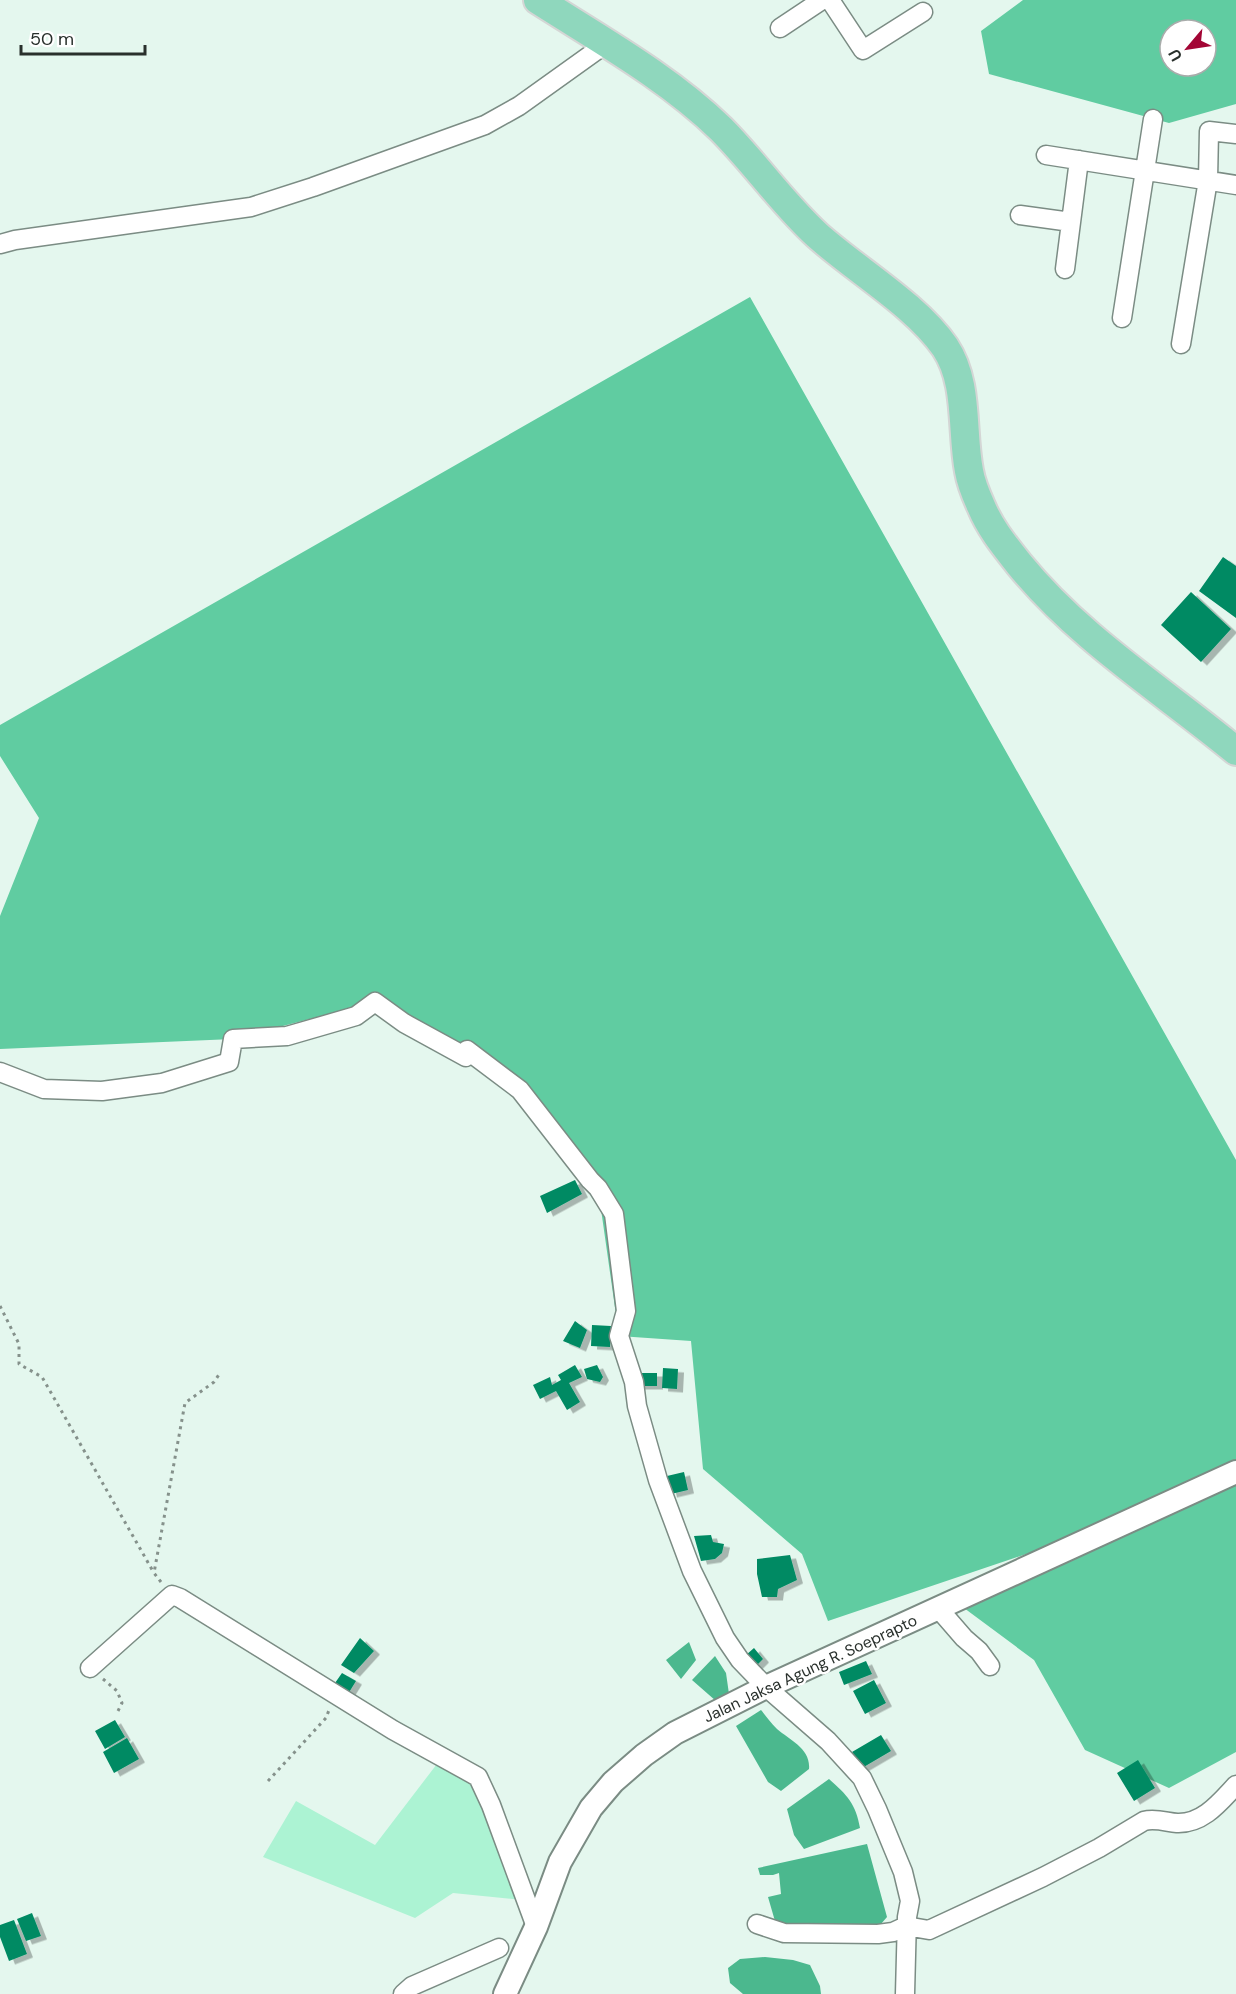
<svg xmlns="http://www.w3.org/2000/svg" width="1236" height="1994" viewBox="0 0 1236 1994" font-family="'DM Sans',sans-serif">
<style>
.green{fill:#acf3d3}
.forest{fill:#60cca1;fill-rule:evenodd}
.water{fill:#4bb88e}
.building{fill:#008a63;filter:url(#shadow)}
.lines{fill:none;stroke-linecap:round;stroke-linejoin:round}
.minor-casing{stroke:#7b8c84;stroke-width:21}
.tertiary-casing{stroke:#7b8c84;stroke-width:26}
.primary-casing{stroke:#d4d6d5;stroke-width:32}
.path{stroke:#85918b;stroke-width:3;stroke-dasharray:3 4.5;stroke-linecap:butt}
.minor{stroke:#fff;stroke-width:18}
.tertiary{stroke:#fff;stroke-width:22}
.primary{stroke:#8fd7bd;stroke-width:28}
.labels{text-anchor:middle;stroke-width:5;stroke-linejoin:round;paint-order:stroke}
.street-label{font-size:16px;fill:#29302c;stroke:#fff}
</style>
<defs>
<filter id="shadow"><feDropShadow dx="6" dy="3.5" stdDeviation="0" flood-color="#0004"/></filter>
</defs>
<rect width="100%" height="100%" fill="#e4f7ee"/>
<path class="green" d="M440,1760L473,1778L523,1900L453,1893L415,1918L263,1857L296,1801L375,1845Z"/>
<path class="forest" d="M1023,0H1236V104L1169,123L989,74L981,31ZM1170,30H1206V66H1170Z
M750,297L1236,1160V1752L1169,1788L1085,1750L1034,1660L964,1608L1100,1529L828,1621L802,1554L703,1469L691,1341L619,1336L598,1188L520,1090L375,1002L233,1039L0,1049V916L39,818L0,756V725Z"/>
<path class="water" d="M689,1642L696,1660L681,1679L666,1660Z
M715,1656L726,1673L729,1694L716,1701L692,1680Z
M761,1710C766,1716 771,1723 777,1729C790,1740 811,1749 809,1769L781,1791L768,1782L736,1726Z
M829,1779C847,1795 856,1804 860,1828L804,1849L794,1835L787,1809Z
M867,1844L887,1917L874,1932L777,1928L768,1897L781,1894L779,1873L773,1875H760L758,1868Z
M765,1957L793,1960L810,1965L820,1986L821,1994H743L730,1983L728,1968L740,1959Z"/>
<path class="building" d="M1223,557L1236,566V618L1199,591Z
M1191,592L1231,629L1201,662L1161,625Z
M575,1180L582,1194L547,1213L540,1196Z
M575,1321L587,1330L580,1348L563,1341Z
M592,1325L611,1326L610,1347L591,1346Z
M575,1365L582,1377L569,1383L580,1402L567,1410L556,1391L540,1399L533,1385L550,1377L552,1385L561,1380L558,1375Z
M597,1365L603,1377L600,1382L587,1379L584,1369Z
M663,1368L678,1369L677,1389L662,1388Z
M639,1373H657V1386H639Z
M684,1472L688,1490L671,1494L667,1476Z
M711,1535L713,1542L724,1544L722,1553L715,1559L701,1561L694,1536Z
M790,1555L797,1580L778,1589L777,1597H762L757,1574V1559Z
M360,1638L374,1651L354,1673L341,1665Z
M754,1648L763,1659L756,1666L746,1655Z
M866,1661L872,1674L844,1685L839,1672Z
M342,1673L356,1681L348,1694L335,1683Z
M874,1680L886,1703L865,1714L853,1691Z
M115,1720L125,1737L105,1749L95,1731Z
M881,1735L891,1751L862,1768L852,1752Z
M127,1738L139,1759L114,1773L103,1752Z
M1138,1760L1155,1788L1134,1801L1117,1773Z
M32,1913L41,1936L26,1941L17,1919Z
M14,1920L27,1954L9,1961L0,1937V1925Z"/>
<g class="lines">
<defs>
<path id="minor" d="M830,0L863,50L923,12
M780,28L822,0
M1046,155L1236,185
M1020,215L1071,222
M0,244L15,240L251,207L313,187L485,125L519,106L607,43
M1065,269L1079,160
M1122,318L1153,119
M1181,344L1208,180L1209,131L1236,134
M0,1072L44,1089L102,1091L162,1083L229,1062L233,1039L287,1036L356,1016L375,1002L404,1023L466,1057L467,1050L520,1090L590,1180L598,1188L614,1214L626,1311L619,1336L634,1382L637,1406L658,1480L692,1571L725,1638L740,1660L766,1687L828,1741L862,1778L877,1809L903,1872L910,1901L907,1917L905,1994
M938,1608L964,1638L979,1651L990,1666
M90,1668L172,1595L180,1598L393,1730L478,1777L491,1805L536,1927
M757,1924L784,1933L878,1934L893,1932L906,1926L929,1930L1043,1877L1099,1848L1144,1821C1155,1818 1166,1822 1177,1823C1203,1824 1220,1802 1236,1785
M403,1994L412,1986L499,1948"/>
<path id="tertiary" d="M505,1994L536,1927L560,1862L591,1808L613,1782L644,1755L675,1733L766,1687L1236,1472"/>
<path id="primary" d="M538,0C599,39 669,78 721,129C755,163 782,203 817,235C856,270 916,305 945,347C969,383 961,430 969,471C971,483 976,495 981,506C990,528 1004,545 1019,564C1079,638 1162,690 1236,751"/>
</defs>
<use href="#minor" class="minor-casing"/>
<use href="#tertiary" class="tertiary-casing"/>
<use href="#primary" class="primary-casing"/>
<path class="path" d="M0,1306L19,1344V1364L42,1377L154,1573
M161,1582L154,1573L185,1403L214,1382L220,1373
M103,1679L117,1691L122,1703L118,1711
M268,1781L326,1718L329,1710"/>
<use href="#minor" class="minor"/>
<use href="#tertiary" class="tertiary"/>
<use href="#primary" class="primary"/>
</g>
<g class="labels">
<g class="street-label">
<text transform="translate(810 1668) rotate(-25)" y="6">Jalan Jaksa Agung R. Soeprapto</text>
</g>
</g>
<g transform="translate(1188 48) rotate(241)"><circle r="28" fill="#ffffff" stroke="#a9acab" stroke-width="1.5"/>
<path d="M0-4.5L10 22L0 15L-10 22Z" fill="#a30535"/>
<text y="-9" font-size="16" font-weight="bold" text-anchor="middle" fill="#29302c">U</text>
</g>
<path d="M21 45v9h124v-9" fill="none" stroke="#29302c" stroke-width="3"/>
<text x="30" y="45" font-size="18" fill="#29302c" stroke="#ffffff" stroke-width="4.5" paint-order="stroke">50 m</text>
</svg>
